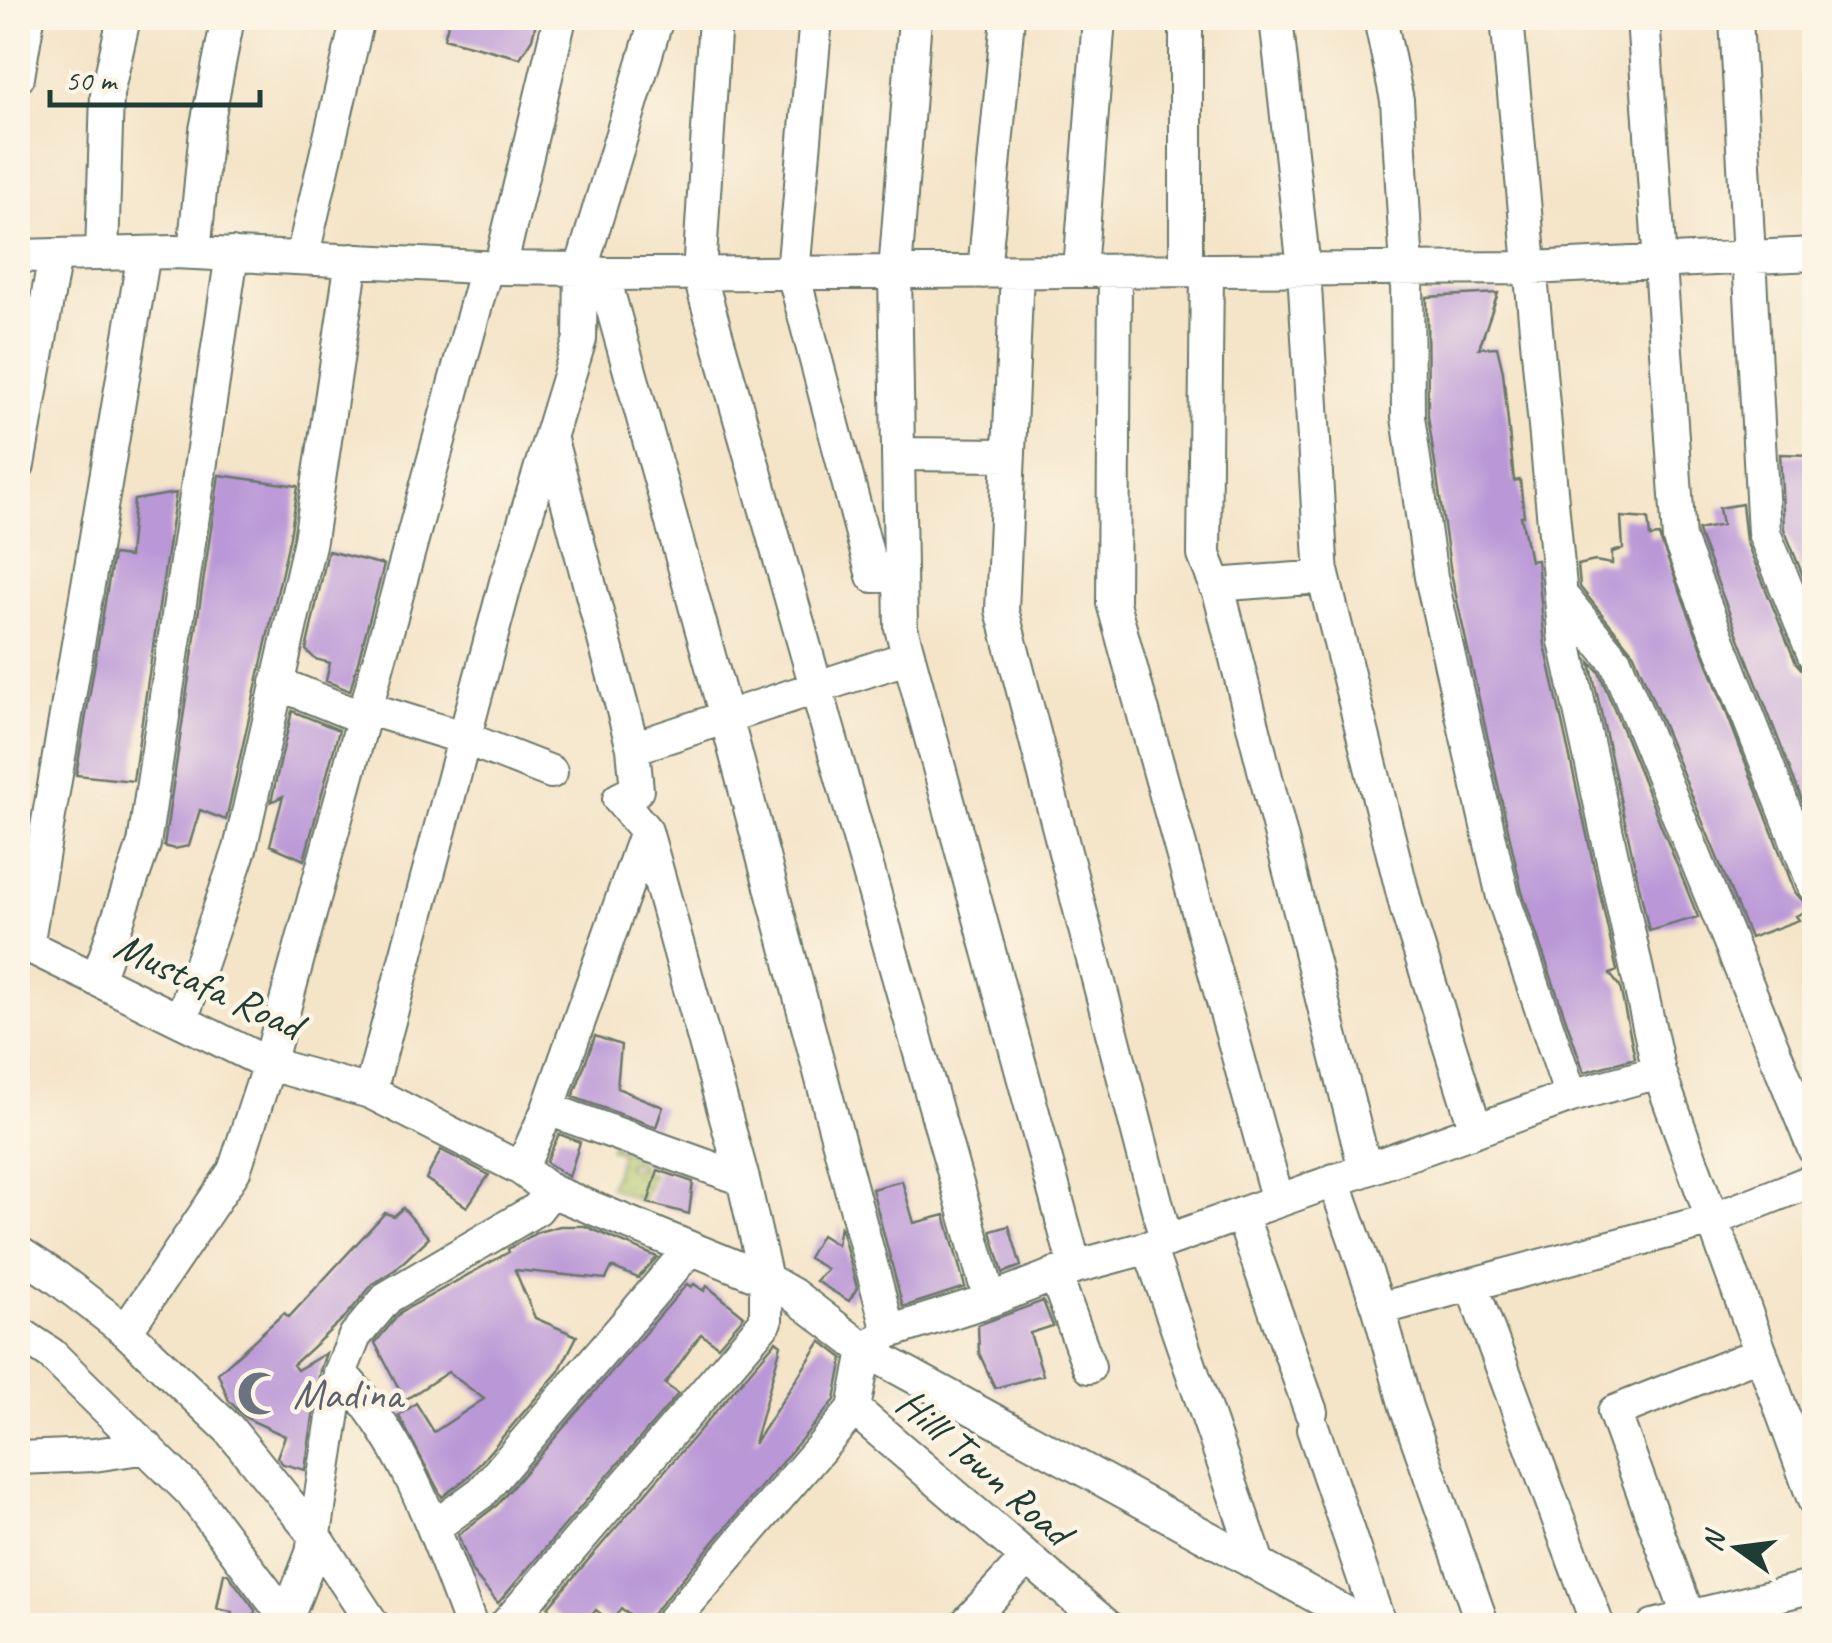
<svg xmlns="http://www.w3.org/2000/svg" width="1832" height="1643" viewBox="0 0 1832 1643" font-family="Caveat,sans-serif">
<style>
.garden{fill:url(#garden-dots);stroke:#67804e;stroke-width:2.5}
.building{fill:#ba97d7}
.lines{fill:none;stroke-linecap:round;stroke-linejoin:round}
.minor-casing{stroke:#6a7768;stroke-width:36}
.minor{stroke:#fff;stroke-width:32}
.labels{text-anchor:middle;stroke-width:9;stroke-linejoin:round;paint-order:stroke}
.street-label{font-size:42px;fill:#1f3d34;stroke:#fcf5e5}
.worship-label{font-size:42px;fill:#5b616d;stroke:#fcf5e5;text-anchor:start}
</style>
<defs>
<pattern id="garden-dots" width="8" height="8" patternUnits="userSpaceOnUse" patternTransform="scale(2.5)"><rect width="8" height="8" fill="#afc367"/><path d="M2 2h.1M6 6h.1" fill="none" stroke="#8ea056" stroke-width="1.8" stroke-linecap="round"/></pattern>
</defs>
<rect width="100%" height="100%" fill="#fcf5e5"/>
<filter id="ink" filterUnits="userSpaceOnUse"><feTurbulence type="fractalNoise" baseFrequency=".01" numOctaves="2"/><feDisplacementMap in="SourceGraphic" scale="20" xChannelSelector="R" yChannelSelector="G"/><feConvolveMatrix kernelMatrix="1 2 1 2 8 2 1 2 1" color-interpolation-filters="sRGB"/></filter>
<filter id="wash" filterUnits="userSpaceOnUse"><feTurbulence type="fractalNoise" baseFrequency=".0048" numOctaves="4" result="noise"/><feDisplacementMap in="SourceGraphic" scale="40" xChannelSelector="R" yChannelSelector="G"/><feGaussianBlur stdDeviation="2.25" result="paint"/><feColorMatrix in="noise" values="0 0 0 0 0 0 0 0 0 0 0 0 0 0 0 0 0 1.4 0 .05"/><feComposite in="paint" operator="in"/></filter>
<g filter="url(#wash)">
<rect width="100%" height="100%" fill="#f4e4c8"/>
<path class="garden" d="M612,1142L636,1158L634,1163L628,1162V1168L636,1169L640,1160L642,1171L652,1174L642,1202L610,1187L621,1152L610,1149Z"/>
<g id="blocks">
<path class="building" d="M450,18H537L532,39L520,58L444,38Z
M1498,293L1479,348L1497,347L1503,372L1514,481L1520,480L1524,516H1521L1530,561L1537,560L1545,645L1617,971L1610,974L1620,987L1635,1058L1584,1072L1522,892L1451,573L1428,416L1427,297Z
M1780,454L1810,455L1814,515V603L1784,529Z
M219,475L298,486L290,536L226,820L200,810L189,846L174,849L164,846Z
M176,493L133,781L76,775L113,555L129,557L134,500Z
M1742,504L1746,541L1796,663L1803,671L1814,675V831L1699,535L1698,530L1722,525L1719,508Z
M1621,517L1648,519L1650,537L1659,536L1795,892L1810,909L1796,916L1799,920L1750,938L1634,654L1580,587L1578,565L1595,561L1612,564V552L1623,549Z
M328,551L384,565L350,691L326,681L330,663L315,659L306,650Z
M1590,662L1599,672L1698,917L1649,931Z
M292,711L339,730L304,860L270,845L283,796L271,802Z
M595,1036L621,1045L617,1088L663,1107L656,1127L573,1097Z
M559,1134L580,1142L569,1177L546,1162Z
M441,1150L489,1175L467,1207L426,1179Z
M658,1170L693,1182L689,1214L648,1203Z
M902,1181L914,1223L945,1215L965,1287L903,1307L872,1189Z
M403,1208L429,1238L396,1269L373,1284L345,1317L293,1365L297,1370L326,1353L320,1370L305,1470L283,1464L277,1457L285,1436L246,1418L229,1401L218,1373L284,1313L289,1317L385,1213L394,1216Z
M840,1225L857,1288L849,1301L816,1281L827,1269L808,1258L821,1235L837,1245Z
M560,1226H585L657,1257L638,1278L612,1267L606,1279L515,1270L535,1318L577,1336L559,1371L468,1477L442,1497L399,1416L416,1403L434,1432L484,1399L448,1372L405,1400L375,1343L401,1312L509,1252L508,1249L538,1232Z
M1009,1226L1021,1266L1003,1273L991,1231Z
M687,1284L691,1287L694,1284L704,1291L707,1286L744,1316L718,1346L701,1334L665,1384L678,1394L498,1603L472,1572L458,1535L497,1505Z
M1043,1301L1053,1326L1030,1333L1043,1375L995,1388L979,1353L978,1325Z
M776,1341L781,1345L754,1444L821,1341L843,1358L835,1400L653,1613L648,1626H642L621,1608L611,1622L596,1610L582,1626H569L548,1607Z
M224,1573L228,1574L255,1610L253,1621H230L232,1612L217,1609Z"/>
</g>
</g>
<g filter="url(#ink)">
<use href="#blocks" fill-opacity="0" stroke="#6a7768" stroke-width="2.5"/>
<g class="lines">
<defs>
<path id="minor" d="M657,18L581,269L580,339L506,582L370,1092L521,1169L551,1191L766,1279L792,1294L865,1350L1370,1626
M715,18L699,274L990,1300
M816,18L793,273L873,576L900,575
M915,18L895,272L901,628L1075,1267
M1186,18V270
M1380,18L1397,100L1407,268L1408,417L1431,577L1503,897L1571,1096
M1507,18L1565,641L1659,1072L1814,1500
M1643,18L1679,539L1814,885
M1736,18L1764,533L1814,655
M18,77L28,18
M194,253L206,130L228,18
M102,254L107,94L124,18
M18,256L174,252L500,268L581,269L603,274L1532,268L1814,254
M302,258L358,18
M500,268L560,18
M1207,270L1204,555L1220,595L1365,1169
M1080,271L1099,18
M1115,271L1113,603L1278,1201
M984,272L1008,18
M1017,272L1002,610L1166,1240
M603,274L726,717L889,1332
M898,454L1009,455
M18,465L55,255
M1321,567L1408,914L1476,1130
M1215,585L1322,577L1304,269L1276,18
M1561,595L1616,662L1814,1149
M277,683L363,718
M366,708L464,738L551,772
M633,748L909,657
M18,941L269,1064L370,1092
M27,946L144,253
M97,980L144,844L232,254
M181,1021L240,849L310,540L352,260
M548,1109L743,1179
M521,1169L548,1109L646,831
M1334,1180L1379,1309
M1241,1214L1311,1412
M1149,1247L1258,1563
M18,1252L56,1277L126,1331L229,1429L316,1537L374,1626
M1055,1274L1089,1367
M1472,1286L1598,1626
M126,1331L234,1171L269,1064L486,268
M18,1332L51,1354L191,1492L292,1626
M340,1373C407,1441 437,1538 471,1626
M1313,1429L1380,1626
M18,1458L94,1455L147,1447
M433,1528L482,1492L689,1250
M1689,1618L1614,1412L1761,1353
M284,1626L312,1553L340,1373L355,1336L388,1297L537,1209L551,1191
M505,1626L766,1321V1279L743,1179L646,831L619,799L637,790L633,748L551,440
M668,1626L854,1409
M964,1626L1027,1558
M1107,1626L854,1409L865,1350L889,1332L990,1300L1075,1267L1149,1247L1571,1096L1659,1072
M1483,1626L1406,1407L1379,1309L1712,1220L1814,1180
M1653,1626L1814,1586"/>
</defs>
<use href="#minor" class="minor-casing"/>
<use href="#minor" class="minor"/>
</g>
</g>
<defs>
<symbol id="mosque-bare" viewBox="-9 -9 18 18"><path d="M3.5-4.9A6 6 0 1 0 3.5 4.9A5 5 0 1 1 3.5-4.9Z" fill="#6b7280" stroke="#fcf5e5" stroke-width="2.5" paint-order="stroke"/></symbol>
</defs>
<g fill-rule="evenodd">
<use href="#mosque-bare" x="228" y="1362" width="63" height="63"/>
</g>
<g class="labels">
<g class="street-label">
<text transform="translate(209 984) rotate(25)" y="15">Mustafa Road</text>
<text transform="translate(985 1466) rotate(41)" y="15">Hilll Town Road</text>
</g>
<g class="worship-label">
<text x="293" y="1408">Madina</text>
</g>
</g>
<rect width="1832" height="1643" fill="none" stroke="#fcf5e5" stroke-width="60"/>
<g transform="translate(1737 1548) rotate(284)" stroke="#fcf5e5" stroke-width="8" paint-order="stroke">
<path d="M0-8L18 38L0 25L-18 38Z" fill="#1f3d34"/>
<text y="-15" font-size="28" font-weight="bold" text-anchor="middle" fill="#1f3d34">N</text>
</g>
<path d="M50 90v15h210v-15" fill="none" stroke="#1f3d34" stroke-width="5"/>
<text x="65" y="90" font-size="30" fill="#1f3d34" stroke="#fcf5e5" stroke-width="8" paint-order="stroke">50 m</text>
</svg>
